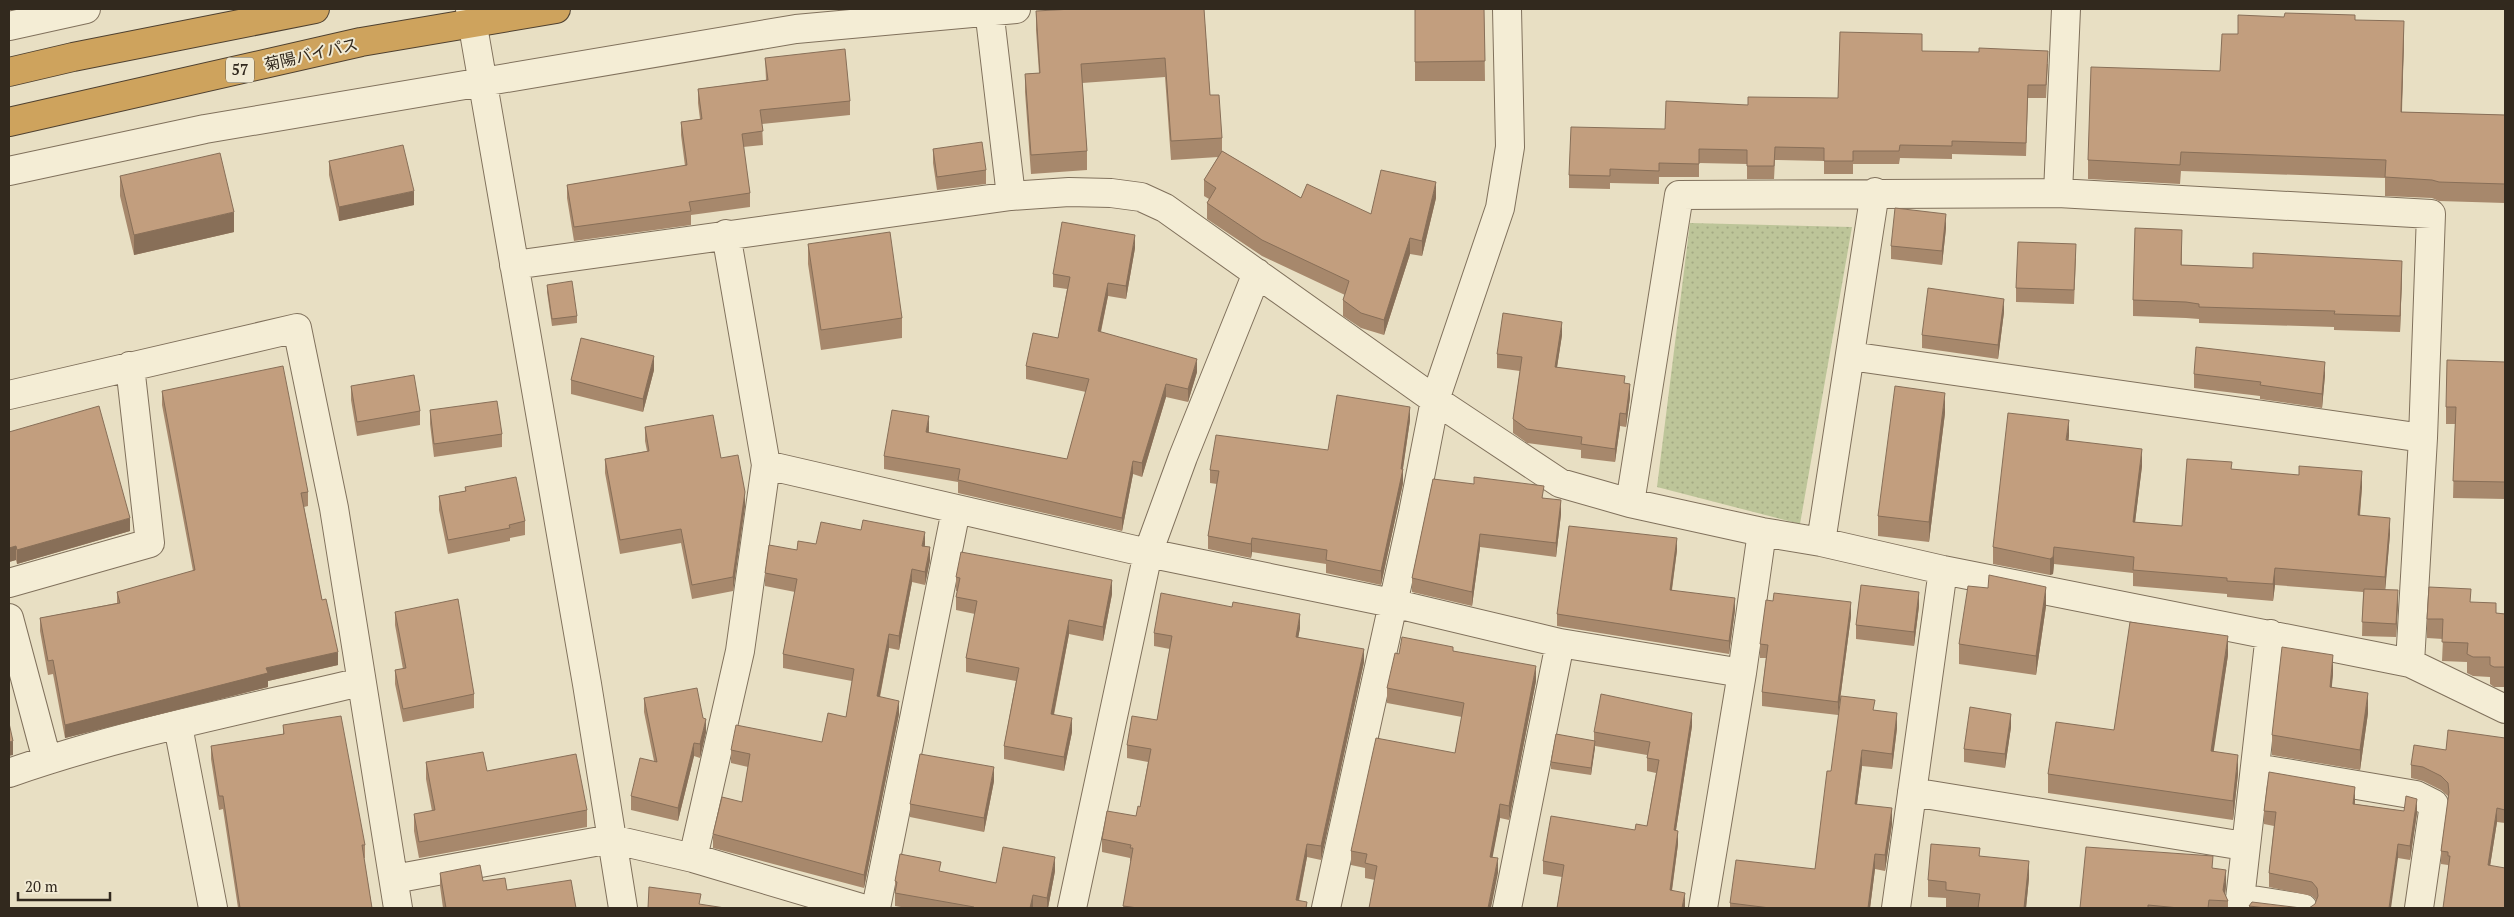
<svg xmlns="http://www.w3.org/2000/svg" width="2514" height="917" viewBox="0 0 2514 917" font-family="'PT Serif','Noto Sans JP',serif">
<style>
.grass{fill:url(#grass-dots)}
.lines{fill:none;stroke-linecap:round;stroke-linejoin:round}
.minor-casing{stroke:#80715c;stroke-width:30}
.highway-casing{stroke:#4e4030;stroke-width:30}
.minor{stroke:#f4edd5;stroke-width:28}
.highway{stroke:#cea35d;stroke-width:28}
.wall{fill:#a7886c}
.shaded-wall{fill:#886f58}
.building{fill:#c29e7e;stroke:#886f58}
.labels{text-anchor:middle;stroke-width:4;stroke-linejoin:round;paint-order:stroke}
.shield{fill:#f0e9d2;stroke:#6b6354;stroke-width:1}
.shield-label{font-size:15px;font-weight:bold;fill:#32291e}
.street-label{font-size:16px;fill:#32291e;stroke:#f0e9d2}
</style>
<defs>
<pattern id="grass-dots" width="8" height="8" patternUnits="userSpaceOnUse" patternTransform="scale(1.25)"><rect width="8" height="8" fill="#bdc599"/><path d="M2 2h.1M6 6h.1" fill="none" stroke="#a3a983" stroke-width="1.8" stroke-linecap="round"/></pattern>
</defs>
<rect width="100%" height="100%" fill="#e8dfc3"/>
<path class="grass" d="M1690,223L1852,227L1800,524L1657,487Z"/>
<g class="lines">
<defs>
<path id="minor" d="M470,9L587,684L623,908
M989,9L1011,196
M9,26L86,9
M9,171L205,129L796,29L1016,9
M2058,193L2066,9
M514,265L1011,196L1069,192L1111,193L1141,197L1165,208L1435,400L1560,483L1630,503L1762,532L1821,542L1943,570L2410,663L2505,709
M1850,356L2423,438
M9,395L297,328L334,508L398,908
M766,465L1148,553L1392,603L1560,643L1742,673
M1630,503L1679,195L2058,193L2431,214L2423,438L2410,663
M1821,542L1875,192
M9,583L150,543L130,366
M9,618L47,760
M178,726L213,908
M2256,768L2416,795L2434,804L2419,908
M9,773C123,733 243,710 361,682
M1912,792L2244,846
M693,858L740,651L766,465L726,234
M394,879L611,839L693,858L861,908
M2240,898L2303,908
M876,908L956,510
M1072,908L1148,553L1183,457L1257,273
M1326,908L1413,513L1435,400L1500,208L1510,147L1507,9
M1507,908L1560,643
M1703,908L1742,673L1762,532
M1896,908L1943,570
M2239,908L2270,634"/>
<path id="highway" d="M9,72L73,57L315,9
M9,122L361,42L556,9"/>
</defs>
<use href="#minor" class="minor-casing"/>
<use href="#highway" class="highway-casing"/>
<use href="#minor" class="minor"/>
<use href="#highway" class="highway"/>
</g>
<path class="wall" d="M1204,9L1210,95L1222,138V151L1301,198L1371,214L1436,198L1422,256L1410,254L1384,335L1361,328L1343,316V300L1345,295L1262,256L1207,219V203L1209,199L1204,196V180L1218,157L1171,160L1165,77L1082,83L1087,151V170L1031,174L1025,92V74L1039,73L1036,30V11Z
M1415,9H1484L1485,81H1415Z
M2355,20L2404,40L2402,112L2505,115V203L2439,201L2432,198L2385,196V178L2181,171L2180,184L2088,179V160L2220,71L2238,34Z
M1922,51L2048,64L2046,98H2028L2026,156L1952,154V159L1900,158L1899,164H1853V174H1824V161L1775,160L1774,179H1747V164L1699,163V177H1659V184L1610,183V189L1569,188V175L1665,129L1748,105L1838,98Z
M765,58L850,101V115L762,124L763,145L743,147L750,193V207L691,215V225L574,241L567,198V185L685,166L681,135V122L700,119L698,103V89L766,80Z
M933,149L986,170V184L937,190L933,163Z
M329,161L414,205L339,221L329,175Z
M120,176L234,232L134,255L120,196Z
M1946,228L1942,265L1891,259V246Z
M808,244L902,318V338L821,350L808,264Z
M2182,246V265L2402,276L2400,332L2334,330V327L2199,323V319L2186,318L2133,316V300Z
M1135,248L1126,299L1108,296L1101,332L1197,372L1188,402L1166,397L1142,477L1133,474L1122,531L958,493V482L884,469V456L929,429V433L1067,459L1086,392L1026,379V366L1058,338L1067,289L1053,287V274Z
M2076,258L2074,304L2016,302V288Z
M547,285L577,316V323L552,326L547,292Z
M2004,312L1998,359L1922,348V335Z
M1562,335L1557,367L1625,383L1630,397L1626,427L1620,426L1615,462L1581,458V450L1527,443L1513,433V419L1520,371L1497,368V354Z
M2505,362V499L2453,498L2455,424H2446V407Z
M654,370L643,412L571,394V380Z
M2194,374L2325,375L2322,408L2260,399V396L2194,388Z
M351,386L420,411V425L357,436L351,400Z
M162,391L308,492V506L304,507L322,600L338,665L268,681V687L65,738L53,674L48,675L40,631V618L117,603V592L193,571L162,405Z
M430,410L502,434V447L434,457L430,424Z
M1945,413L1929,542L1878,536V516Z
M1410,420L1403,469V483L1381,585L1326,573V564L1252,552L1251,558L1208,549V536L1217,484L1210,483V470L1328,450Z
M645,427L721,458L745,506L733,591L692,599L681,543L620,554L605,473V459L647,451L645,441Z
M9,432L130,531L17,564L16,560L9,562Z
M2069,436L2068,441L2142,466L2135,522L2182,526L2232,469L2362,487L2360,516L2390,534L2385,589L2398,604L2396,637L2362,636L2363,592L2275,585L2273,601L2227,597V594L2133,586V573L2054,564L2053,574L2050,575L1993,564V547Z
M1433,479L1544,498L1561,514L1556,557L1480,547L1472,606L1412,592V578Z
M465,487L525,521V535L510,538V541L448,554L439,510V496L465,491Z
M816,544L925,546L930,560L925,585L912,582L899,650L889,648L880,697L899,714L864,888L713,848V834L742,802L748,767L731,763V750L822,742L846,717L852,681L783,668V654L795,592L765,586V573L797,550Z
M1677,550L1672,590L1735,610L1729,654L1557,626V614Z
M956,577L1112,594L1103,641L1069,634L1054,715L1072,732L1064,771L1004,759V746L1016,681L966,672V658L975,614L956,610V597L957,591H956Z
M2471,602L2496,613L2505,614V687H2494L2490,684V677L2473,676L2467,673V662L2442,661L2443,639L2427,638V619Z
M1919,606L1914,646L1856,639V625Z
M2046,606L2036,675L1959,664V644Z
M395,612L474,694V708L403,722L395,684V670L403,669L395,625Z
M1851,616L1838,715L1762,706V692L1766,658H1760V644Z
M1300,628L1298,637L1364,662L1321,860L1307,857L1299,901L1307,908H1123L1131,861H1130V858L1102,852V839L1136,816L1140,807L1148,762L1127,758V745L1157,720L1170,649L1154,646V633Z
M1453,651L1536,681L1509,820L1500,818L1492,857L1498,873L1375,880L1365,878V868L1351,865V851L1455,753L1462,717L1387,703V688L1399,654Z
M2228,655L2213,752L2238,774L2233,820L2048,793V774Z
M2333,674L2331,687L2368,713L2360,770L2272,755V735Z
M644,698L706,732L700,758L694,756L678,821L631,810V796L654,761L644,712Z
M1875,710L1897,728L1892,769L1862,766L1857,804L1892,824L1885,871L1875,869L1870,908H1730V903L1815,869L1831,771Z
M283,725L365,845V858H364L372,908H238L223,809L219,810L211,759V746L283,734Z
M1692,726L1676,830L1678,844L1672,891L1685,906V908H1557L1562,877L1543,874V861L1647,826L1656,773L1647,771V755L1595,746L1591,775L1551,769V762L1594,741V732Z
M2011,727L2005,768L1964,762V749Z
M2505,738V823L2497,822L2490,866L2448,869V865L2441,864V851L2448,800V796L2441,790L2423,781L2411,778V765L2446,750Z
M426,762L487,771L587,810V827L419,858L414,831V814L432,811L426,779Z
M994,781L984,832L910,817V804Z
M2355,801V804L2417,813L2410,860L2398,858L2315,904L2317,901L2312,896L2269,887V873L2274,826L2264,824V811Z
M1980,857L2029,878L2026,908H1961L1946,907V898L1928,897V880Z
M2213,868L2226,886L2225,894L2228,901V908H2080Z
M1055,871L1048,908H907L895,906V881L941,872L996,883Z
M440,873L483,881L507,890L576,908H443L440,886Z
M2249,906L2301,908H2249Z"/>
<path class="shaded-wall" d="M2404,21V40L2401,131V112Z
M1436,182V198L1422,256V241Z
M414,191V205L339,221V207Z
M234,212V232L134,255V235Z
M1946,214V228L1942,265V251Z
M1135,235V248L1126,299V286Z
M1410,238V254L1384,335V320Z
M2402,261V276L2400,332V316Z
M1108,283V296L1098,344V331Z
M2004,299V312L1998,359V345Z
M1562,322V335L1555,380V367Z
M654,356V370L643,412V399Z
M1197,359V372L1188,402V389Z
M2325,362V375L2322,408V394Z
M1166,384V397L1142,477V463Z
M1630,384V397L1626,427V414Z
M1945,393V413L1929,542V522Z
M1410,407V420L1402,474L1403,469V483L1381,585V571L1401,469Z
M1620,413V426L1615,462V449Z
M929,416V429L926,445V432Z
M2069,420V436L2066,457V440Z
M2142,449V466L2133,539V522Z
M1133,461V474L1122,531V518Z
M2362,471V487L2358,532V515Z
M745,492V506L733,591V577Z
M1561,500V514L1556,557V543Z
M130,518V531L17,564V550Z
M2390,518V534L2385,593V577Z
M925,532V545L922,559V546Z
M1480,534V547L1472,606V592Z
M1252,538V552L1251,558V544Z
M1677,538V550L1670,602V590Z
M16,546V560L9,562V548Z
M930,547V560L925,585V572Z
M2054,547V564L2053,574L2050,575V559Z
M2275,568V585L2273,601V584Z
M912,569V582L899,650V636Z
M1112,580V594L1103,641V627Z
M2046,587V606L2036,675V656Z
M2398,590V604L2396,637V624Z
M1919,592V606L1914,646V632Z
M1735,598V610L1729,654V641Z
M1851,602V616L1838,715V702Z
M1300,614V628L1296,650V637Z
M1069,620V634L1051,728V714Z
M889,634V648L877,710V696Z
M2228,636V655L2211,770V751Z
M1364,649V662L1321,860V846Z
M338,652V665L268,681V687L65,738V725L266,668Z
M2333,655V674L2330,707V687Z
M1536,666V681L1509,820V806Z
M2368,693V713L2360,770V750Z
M899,701V714L864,888V875Z
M1692,713V726L1674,843V830Z
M1897,713V728L1892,769V754Z
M2011,714V727L2005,768V754Z
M1072,718V732L1064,771V757Z
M706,719V732L700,758V744Z
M13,741V755L9,756V742Z
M1595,741V748L1591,775V768Z
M694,743V756L678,821V808Z
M1862,750V766L1855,819V804Z
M2238,755V774L2233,820V801Z
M994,767V781L984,832V818Z
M2355,787V801L2353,817V804Z
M2417,799V813L2410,860V846Z
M1500,804V818L1490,871V857Z
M1892,808V824L1885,871V855Z
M2497,808V822L2488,879V865Z
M1678,831V844L1670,903V890Z
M1307,844V857L1297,908L1296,900Z
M2398,844V858L2391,908H2389Z
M1875,854V869L1870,908H1868Z
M1055,857V871L1048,908H1047V898Z
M1498,858V873L1491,908H1488Z
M2029,861V878L2026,908H2024Z
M2226,870V886L2224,901L2223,890Z
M1685,893V908H1682Z
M1033,895V908H1030Z"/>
<path class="building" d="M1073,9H1204L1210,95H1219L1222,138L1171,141L1165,58L1081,64L1087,151L1031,155L1025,74L1040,73L1036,11Z
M1415,9H1484L1485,61L1415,62Z
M2285,13L2355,15V20L2404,21L2401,112L2505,115V184L2439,182L2432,180L2385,177L2386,160L2181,152L2180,165L2088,160L2091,67L2220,71L2222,34H2238V15L2284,17Z
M1840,32L1922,34V51L1979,52V48L2048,51L2046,85H2028L2026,143L1952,141V146L1900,145L1899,151H1853V161H1824V148L1775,147L1774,166H1747V150L1699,149V164L1659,163V171L1610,169V176L1569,175L1571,127L1665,129L1666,101L1748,105V97L1838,98Z
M845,49L850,101L760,110L763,131L742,134L750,193L689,202L691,211L574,227L567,185L687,165L681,122L702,119L698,89L768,80L765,58Z
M982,142L986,170L937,177L933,149Z
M403,145L414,191L339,207L329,161Z
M1222,151L1301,198L1307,184L1371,214L1381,170L1436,182L1422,241L1410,238L1384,320L1361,313L1343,300L1349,281L1262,240L1207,203L1216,188L1204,180Z
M220,153L234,212L134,235L120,176Z
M1895,208L1946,214L1942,251L1891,246Z
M1062,222L1135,235L1126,286L1108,283L1098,331L1197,359L1188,389L1166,384L1142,463L1133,461L1122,518L958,480L960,469L884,456L892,410L929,416L926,432L1067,459L1089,379L1026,366L1033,333L1058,338L1070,277L1053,274Z
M2135,228L2182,230L2181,265L2253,268V253L2402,261L2400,316L2334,314L2335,311L2199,307V304L2186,302L2133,300Z
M890,232L902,318L821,330L808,244Z
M2018,242L2076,244L2074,290L2016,288Z
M572,281L577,316L552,319L547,285Z
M1928,288L2004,299L1998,345L1922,335Z
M1503,313L1562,322L1555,367L1625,376L1624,383L1630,384L1626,414L1620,413L1615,449L1581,444L1582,437L1527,429L1513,419L1522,357L1497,354Z
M581,338L654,356L643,399L571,380Z
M2196,347L2325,362L2322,394L2260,385L2261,382L2194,374Z
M2447,360L2505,362V482L2453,481L2456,407H2446Z
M283,366L308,492L301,493L322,600L326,599L338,652L266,668L268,673L65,725L53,660L48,661L40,618L120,603L117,592L195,570L162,391Z
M414,375L420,411L357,422L351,386Z
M1895,386L1945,393L1929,522L1878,516Z
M1337,395L1410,407L1401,469H1403L1381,571L1326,560L1327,550L1252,538L1251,544L1208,536L1219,471L1210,470L1216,435L1328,450Z
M497,401L502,434L434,444L430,410Z
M99,406L130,518L17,550L16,546L9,548V432Z
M2008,413L2069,420L2066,440L2142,449L2133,522L2182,526L2187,459L2232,462L2231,469L2299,475V466L2362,471L2358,515L2390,518L2385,577L2275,568L2273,584L2227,581V578L2133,570L2134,557L2054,547L2053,557L2050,559L1993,547Z
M713,415L721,458L738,455L745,492L733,577L692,585L681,529L620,540L605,459L649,451L645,427Z
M516,477L525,521L509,525L510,528L448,540L439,496L466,491L465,487Z
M1474,477L1544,486L1542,498L1561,500L1556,543L1480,534L1472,592L1412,578L1433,479L1474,484Z
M863,520L925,532L922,546L930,547L925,572L912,569L899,636L889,634L877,696L899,701L864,875L713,834L722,797L742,802L750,754L731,750L736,725L822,742L828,713L846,717L854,669L783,654L797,579L765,573L769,545L797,550L798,541L816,544L821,522L861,530Z
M1569,526L1677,538L1670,590L1735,598L1729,641L1557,614Z
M961,552L1112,580L1103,627L1069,620L1051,714L1072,718L1064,757L1004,746L1019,668L966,658L977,601L956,597L960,578L956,577Z
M1989,575L2046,587L2036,656L1959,644L1968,586L1988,588Z
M1861,585L1919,592L1914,632L1856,625Z
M2429,587L2471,589L2470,602L2496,603V613L2505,614V667H2494L2490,665V657H2473L2467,654L2468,643L2442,642L2443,619H2427Z
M2364,589L2398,590L2396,624L2362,622Z
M1161,593L1232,607L1233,602L1300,614L1296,637L1364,649L1321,846L1307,844L1296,900L1307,902L1306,908H1138L1123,906L1133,848H1130L1131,845L1102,839L1107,811L1136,816L1138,806L1140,807L1151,749L1127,745L1132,716L1157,720L1172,636L1154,633Z
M1774,593L1851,602L1838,702L1762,692L1768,645L1760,644L1766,600L1773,601Z
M458,599L474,694L403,709L395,670L406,668L395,612Z
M2130,622L2228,636L2211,751L2238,755L2233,801L2048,774L2056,722L2114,730Z
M1402,637L1453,647V651L1536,666L1509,806L1500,804L1490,857L1498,858L1488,908H1369L1377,866L1365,863L1367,854L1351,851L1376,738L1455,753L1464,703L1387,688L1395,653L1399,654Z
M2282,647L2333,655L2330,687L2368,693L2360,750L2272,735Z
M697,688L703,718L706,719L700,744L694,743L678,808L631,796L640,758L657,762L644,698Z
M1601,694L1692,713L1674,830L1678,831L1670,890L1685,893L1682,908H1557L1564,865L1543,861L1551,816L1635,830L1636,824L1647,826L1659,760L1647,758L1650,742L1594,732Z
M1841,696L1875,700L1873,710L1897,713L1892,754L1862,750L1855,804L1892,808L1885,855L1875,854L1868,908H1770L1730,903L1736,860L1815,869L1827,771H1831Z
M1970,707L2011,714L2005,754L1964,749Z
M341,716L365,845H362L372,908H240L223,796H219L211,746L284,734L283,725Z
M9,723L13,741L9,742Z
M2448,730L2505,738V810L2497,808L2488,865L2505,868V908H2443L2450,856H2448V852L2441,851L2449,792L2448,783L2441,776L2423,767L2411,765L2414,745L2446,750Z
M1556,734L1595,741L1591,768L1551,762Z
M483,752L487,771L576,754L587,810L419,842L414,814L435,810L426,762Z
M920,754L994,767L984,818L910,804Z
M2269,772L2355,787L2353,804L2404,811L2406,796L2417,799L2410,846L2398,844L2389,908H2309L2315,904L2318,896L2317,888L2312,882L2269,873L2276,812L2264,811Z
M1931,844L1980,848L1979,856L2029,861L2024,908H1978L1980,894L1946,890V882L1928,880Z
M1003,847L1055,857L1047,898L1033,895L1030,908H974V907L895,893L897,882L895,881L900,854L941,862L939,871L996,883Z
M2086,847L2213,856L2212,868L2226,870L2223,890L2228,901L2209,900L2208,908H2179L2148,905V908H2080Z
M480,865L483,881L505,878L507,890L571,880L576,908H446L440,873Z
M649,887L701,894L699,904L725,908H648Z
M2252,902L2301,908H2266L2249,906Z"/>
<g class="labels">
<rect class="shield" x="226" y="57.5" width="28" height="25" rx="4"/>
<g class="shield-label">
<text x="240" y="75">57</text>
</g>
<g class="street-label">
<text transform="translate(311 54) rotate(-13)" y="6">菊陽バイパス</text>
</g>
</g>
<rect width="2514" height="917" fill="none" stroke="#32291e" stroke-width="20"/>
<path d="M18 892v8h92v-8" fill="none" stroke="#32291e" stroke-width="2.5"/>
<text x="25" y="892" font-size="15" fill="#32291e" stroke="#f0e9d2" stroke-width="4" paint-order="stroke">20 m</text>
</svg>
